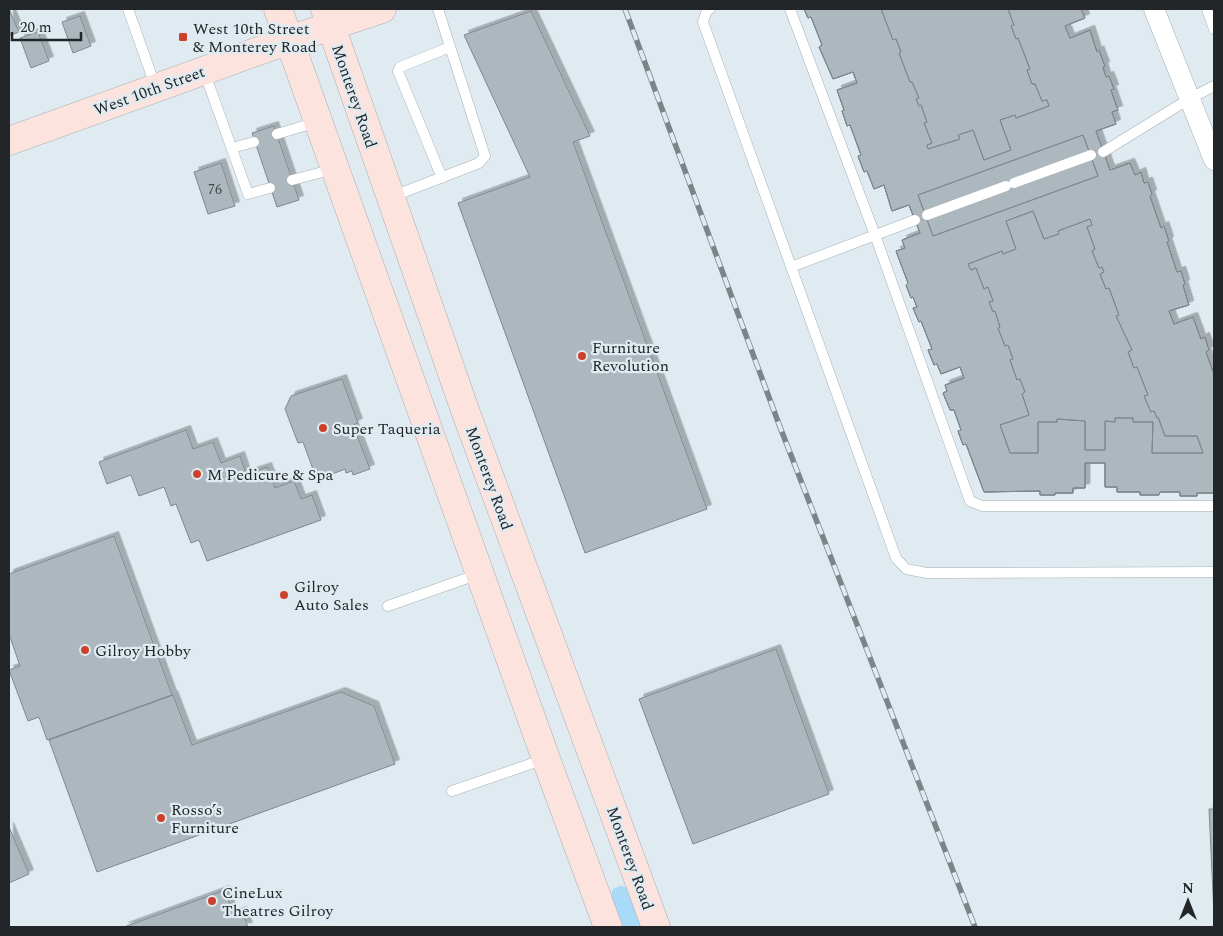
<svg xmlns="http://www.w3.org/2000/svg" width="1223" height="936" viewBox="0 0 1223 936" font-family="Spectral,serif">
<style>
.green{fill:#a9daf7}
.building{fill:#adb8be;stroke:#7e888e;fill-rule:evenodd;filter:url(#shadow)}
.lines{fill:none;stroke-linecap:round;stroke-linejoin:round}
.lane-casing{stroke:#a6b0b6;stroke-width:11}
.street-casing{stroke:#a6b0b6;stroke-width:21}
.secondary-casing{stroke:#a6b0b6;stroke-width:29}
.lane{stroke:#fff;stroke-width:10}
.street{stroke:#fff;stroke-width:20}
.secondary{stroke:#fde3de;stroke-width:28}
.rail-casing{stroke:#7d8489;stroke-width:5.5}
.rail{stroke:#dfeaf1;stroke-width:4;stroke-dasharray:11;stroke-linecap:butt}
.poi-dot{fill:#cd412b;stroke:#dfeaf1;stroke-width:2}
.labels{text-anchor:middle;stroke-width:4.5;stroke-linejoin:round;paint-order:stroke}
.number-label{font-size:14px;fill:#454a4e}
.poi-label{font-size:16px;fill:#222629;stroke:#dfeaf1;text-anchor:start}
.street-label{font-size:16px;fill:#222629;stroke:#dfeaf1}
</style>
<defs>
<filter id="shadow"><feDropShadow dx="4.5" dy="-4.5" stdDeviation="0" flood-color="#0004"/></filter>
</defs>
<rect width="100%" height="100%" fill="#dfeaf1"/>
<path class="green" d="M620,886L627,887L642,927H623L611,895L613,889Z"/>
<path class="building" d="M9,9L19,32L9,36Z
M804,9H881L893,40L896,39L901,52L899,53L910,82H912L919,98L916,99L919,106L921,105L927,122L924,123L932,143L927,145L928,149L960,139L958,135L973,130L984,160L1011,150L1000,120L1015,115L1016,118L1049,106L1047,100L1042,101L1035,84H1032L1027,70L1030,69L1018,38L1016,39L1011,26L1014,25L1008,9H1081L1085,18L1065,26L1070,38L1090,30L1097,52L1099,50L1105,66L1103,67L1106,77L1109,76L1114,89L1111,90L1118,110L1112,112L1116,124L1096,131L1110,170L1130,163L1135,175L1141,172L1144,183L1148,182L1152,194L1150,196L1161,228L1164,226L1169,241L1167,242L1177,272L1181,271L1185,284L1183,285L1189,305L1169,311L1174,324L1193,317L1201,339L1205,337L1209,350L1206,352L1214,374V493H1197V496H1180V492H1160L1159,495H1140V492H1117V487H1105V463H1085V488H1073V493H1055V495H1040V491L984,492L966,444L963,445L958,431L961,430L954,410H950L943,393L947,391L945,385L964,378L960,367L941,374L937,364L934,365L928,350L932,349L921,321L919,322L913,308L917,307L913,297L911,298L906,285L908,283L896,251L905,248L902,240L920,233L909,205L892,211L884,185L874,189L867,171L864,172L858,156L861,155L850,125L847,126L842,111L844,110L837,90L857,83L853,72L833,79L819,47L822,45L811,17L808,18Z
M804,9H1081L1085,18L1065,26L1070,38L1090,30L1097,52L1099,50L1105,66L1103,67L1106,77L1109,76L1114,89L1111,90L1118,110L1112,112L1116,124L1096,131L1110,170L1130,163L1135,175L1141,172L1144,183L1148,182L1152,194L1150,196L1161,228L1164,226L1169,241L1167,242L1177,272L1181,271L1185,284L1183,285L1189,305L1169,311L1174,324L1193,317L1201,339L1205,337L1209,350L1206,352L1214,374V493H1197V496H1180V492H1160L1159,495H1140V492H1117V487H1105V463H1085V488H1073V493H1055V495H1040V491L984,492L966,444L963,445L958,431L961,430L954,410H950L943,393L947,391L945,385L964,378L960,367L941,374L937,364L934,365L928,350L932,349L921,321L919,322L913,308L917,307L913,297L911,298L906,285L908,283L896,251L905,248L902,240L920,233L909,205L892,211L884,185L874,189L867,171L864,172L858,156L861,155L850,125L847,126L842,111L844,110L837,90L857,83L853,72L833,79L819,47L822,45L811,17L808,18ZM1083,135L1098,176L933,236L918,195Z
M804,9H1081L1085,18L1065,26L1070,38L1090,30L1097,52L1099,50L1105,66L1103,67L1106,77L1109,76L1114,89L1111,90L1118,110L1112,112L1116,124L1096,131L1110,170L1130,163L1135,175L1141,172L1144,183L1148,182L1152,194L1150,196L1161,228L1164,226L1169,241L1167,242L1177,272L1181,271L1185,284L1183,285L1189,305L1169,311L1174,324L1193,317L1201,339L1205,337L1209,350L1206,352L1214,374V493H1197V496H1180V492H1160L1159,495H1140V492H1117V487H1105V463H1085V488H1073V493H1055V495H1040V491L984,492L966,444L963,445L958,431L961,430L954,410H950L943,393L947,391L945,385L964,378L960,367L941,374L937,364L934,365L928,350L932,349L921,321L919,322L913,308L917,307L913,297L911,298L906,285L908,283L896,251L905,248L902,240L920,233L909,205L892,211L884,185L874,189L867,171L864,172L858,156L861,155L850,125L847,126L842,111L844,110L837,90L857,83L853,72L833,79L819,47L822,45L811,17L808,18ZM1033,211L1044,239L1059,234L1058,231L1090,219L1092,225L1087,227L1095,249L1092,251L1099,268L1102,267L1104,272L1100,274L1106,289L1109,288L1119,315L1116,316L1132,350L1128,352L1134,368L1137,367L1148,395L1144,396L1151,412L1154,411L1157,418L1158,417L1165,436H1197L1203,453H1152L1153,422H1133V418H1115V422L1105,421V450H1085V421L1057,419V422H1038V453H1010L1000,425L1029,415L1022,394L1025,392L1020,379L1017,380L1010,360L1013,359L1008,345L1005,346L998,328L1000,327L995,311L993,312L989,302L993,301L988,287L984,289L976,268L971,270L968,264L1002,251L1003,254L1016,249L1006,221Z
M881,9H1008L1014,25L1011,26L1016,39L1018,38L1030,69L1027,70L1032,84H1035L1042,101L1047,100L1049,106L1016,118L1015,115L1000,120L1011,150L984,160L973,130L958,135L960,139L928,149L927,145L932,143L924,123L927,122L921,105L919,106L916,99L919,98L912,82H910L899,53L901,52L896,39L893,40Z
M531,11L590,136L573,142L707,509L585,553L458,203L530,177L464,35Z
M80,16L91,46L73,53L62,22Z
M38,32L49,61L31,68L20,38Z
M274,126L299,200L277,207L252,133Z
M1083,135L1098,176L933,236L918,195Z
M221,163L235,206L208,214L194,172Z
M1033,211L1044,239L1059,234L1058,231L1090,219L1092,225L1087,227L1095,249L1092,251L1099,268L1102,267L1104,272L1100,274L1106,289L1109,288L1119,315L1116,316L1132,350L1128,352L1134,368L1137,367L1148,395L1144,396L1151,412L1154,411L1157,418L1158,417L1165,436H1197L1203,453H1152L1153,422H1133V418H1115V422L1105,421V450H1085V421L1057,419V422H1038V453H1010L1000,425L1029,415L1022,394L1025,392L1020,379L1017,380L1010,360L1013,359L1008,345L1005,346L998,328L1000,327L995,311L993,312L989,302L993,301L988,287L984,289L976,268L971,270L968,264L1002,251L1003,254L1016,249L1006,221Z
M342,379L358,423L353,425L370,469L353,475L352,471L346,473L345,469L317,480L303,442L298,443L285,409L291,396Z
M186,430L193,449L213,442L221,463L240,456L246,474L267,467L275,488L294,481L301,499L312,495L321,520L207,561L199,540L191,543L176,504L171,506L164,487L139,496L131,475L107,484L99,462Z
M114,536L172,695L47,740L39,717L28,721L9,670L20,666L9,634V574Z
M776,649L829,794L693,844L639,699Z
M341,692L374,706L395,764L97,872L49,740L173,695L192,745Z
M1209,809H1214V915Z
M9,827L29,874L9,883Z
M225,890L233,914L242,911L248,927H124Z"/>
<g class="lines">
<defs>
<path id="lane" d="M128,9L156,88
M710,9L707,10L703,22L896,558L906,569L927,573L1214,572
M790,9L875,235L970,501L982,506H1214
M1207,9L1214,29
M204,71L248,194L270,188
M277,134L317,122
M232,148L254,142
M1103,152L1189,99L1214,86
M442,178L398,71L400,67L450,47
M292,180L334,169
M1014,183L1091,155
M391,197L479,163L485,156L438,9
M927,215L1006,186
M791,267L915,220
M388,606L479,574
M452,791L545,759"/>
<path id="street" d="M1154,9L1214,160"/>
<path id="secondary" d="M278,9L546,759L608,927
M325,9L466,413L656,927
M9,141L289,40L382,9"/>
</defs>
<use href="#lane" class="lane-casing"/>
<use href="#street" class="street-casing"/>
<use href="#secondary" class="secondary-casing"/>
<use href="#lane" class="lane"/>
<use href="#street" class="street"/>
<use href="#secondary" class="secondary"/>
<defs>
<path id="rail" d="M625,9L780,427L975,927"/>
</defs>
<use href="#rail" class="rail-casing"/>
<use href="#rail" class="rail"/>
</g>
<g class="poi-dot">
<rect x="178" y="32" width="10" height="10" rx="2.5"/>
<circle cx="582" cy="356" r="5"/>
<circle cx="323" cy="428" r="5"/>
<circle cx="197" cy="474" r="5"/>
<circle cx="284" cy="595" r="5"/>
<circle cx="85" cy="650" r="5"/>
<circle cx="161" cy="818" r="5"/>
<circle cx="212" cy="901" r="5"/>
</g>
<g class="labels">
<g class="number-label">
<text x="215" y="194">76</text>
</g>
<g class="poi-label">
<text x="193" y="34">West 10th Street<tspan x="193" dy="18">&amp; Monterey Road</tspan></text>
<text x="592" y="353">Furniture<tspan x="592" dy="18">Revolution</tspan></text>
<text x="333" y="434">Super Taqueria</text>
<text x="207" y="480">M Pedicure &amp; Spa</text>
<text x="294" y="592">Gilroy<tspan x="294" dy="18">Auto Sales</tspan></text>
<text x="95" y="656">Gilroy Hobby</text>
<text x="171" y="815">Rosso’s<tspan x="171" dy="18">Furniture</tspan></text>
<text x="222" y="898">CineLux<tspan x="222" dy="18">Theatres Gilroy</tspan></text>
</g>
<g class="street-label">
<text transform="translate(149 90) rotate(-20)" y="6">West 10th Street</text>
<text transform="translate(355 96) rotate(71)" y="6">Monterey Road</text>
<text transform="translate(490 478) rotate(70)" y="6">Monterey Road</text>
<text transform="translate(631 858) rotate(70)" y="6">Monterey Road</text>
</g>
</g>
<rect width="1223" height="936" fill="none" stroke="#222629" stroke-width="20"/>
<g transform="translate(1188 901)" stroke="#dfeaf1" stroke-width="4" paint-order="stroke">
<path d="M0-4L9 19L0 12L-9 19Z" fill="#222629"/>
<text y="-8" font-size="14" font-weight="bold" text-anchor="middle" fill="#222629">N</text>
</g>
<path d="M12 32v8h69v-8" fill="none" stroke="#222629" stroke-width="2.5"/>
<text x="20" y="32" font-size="15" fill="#222629" stroke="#dfeaf1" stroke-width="4" paint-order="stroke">20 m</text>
</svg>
